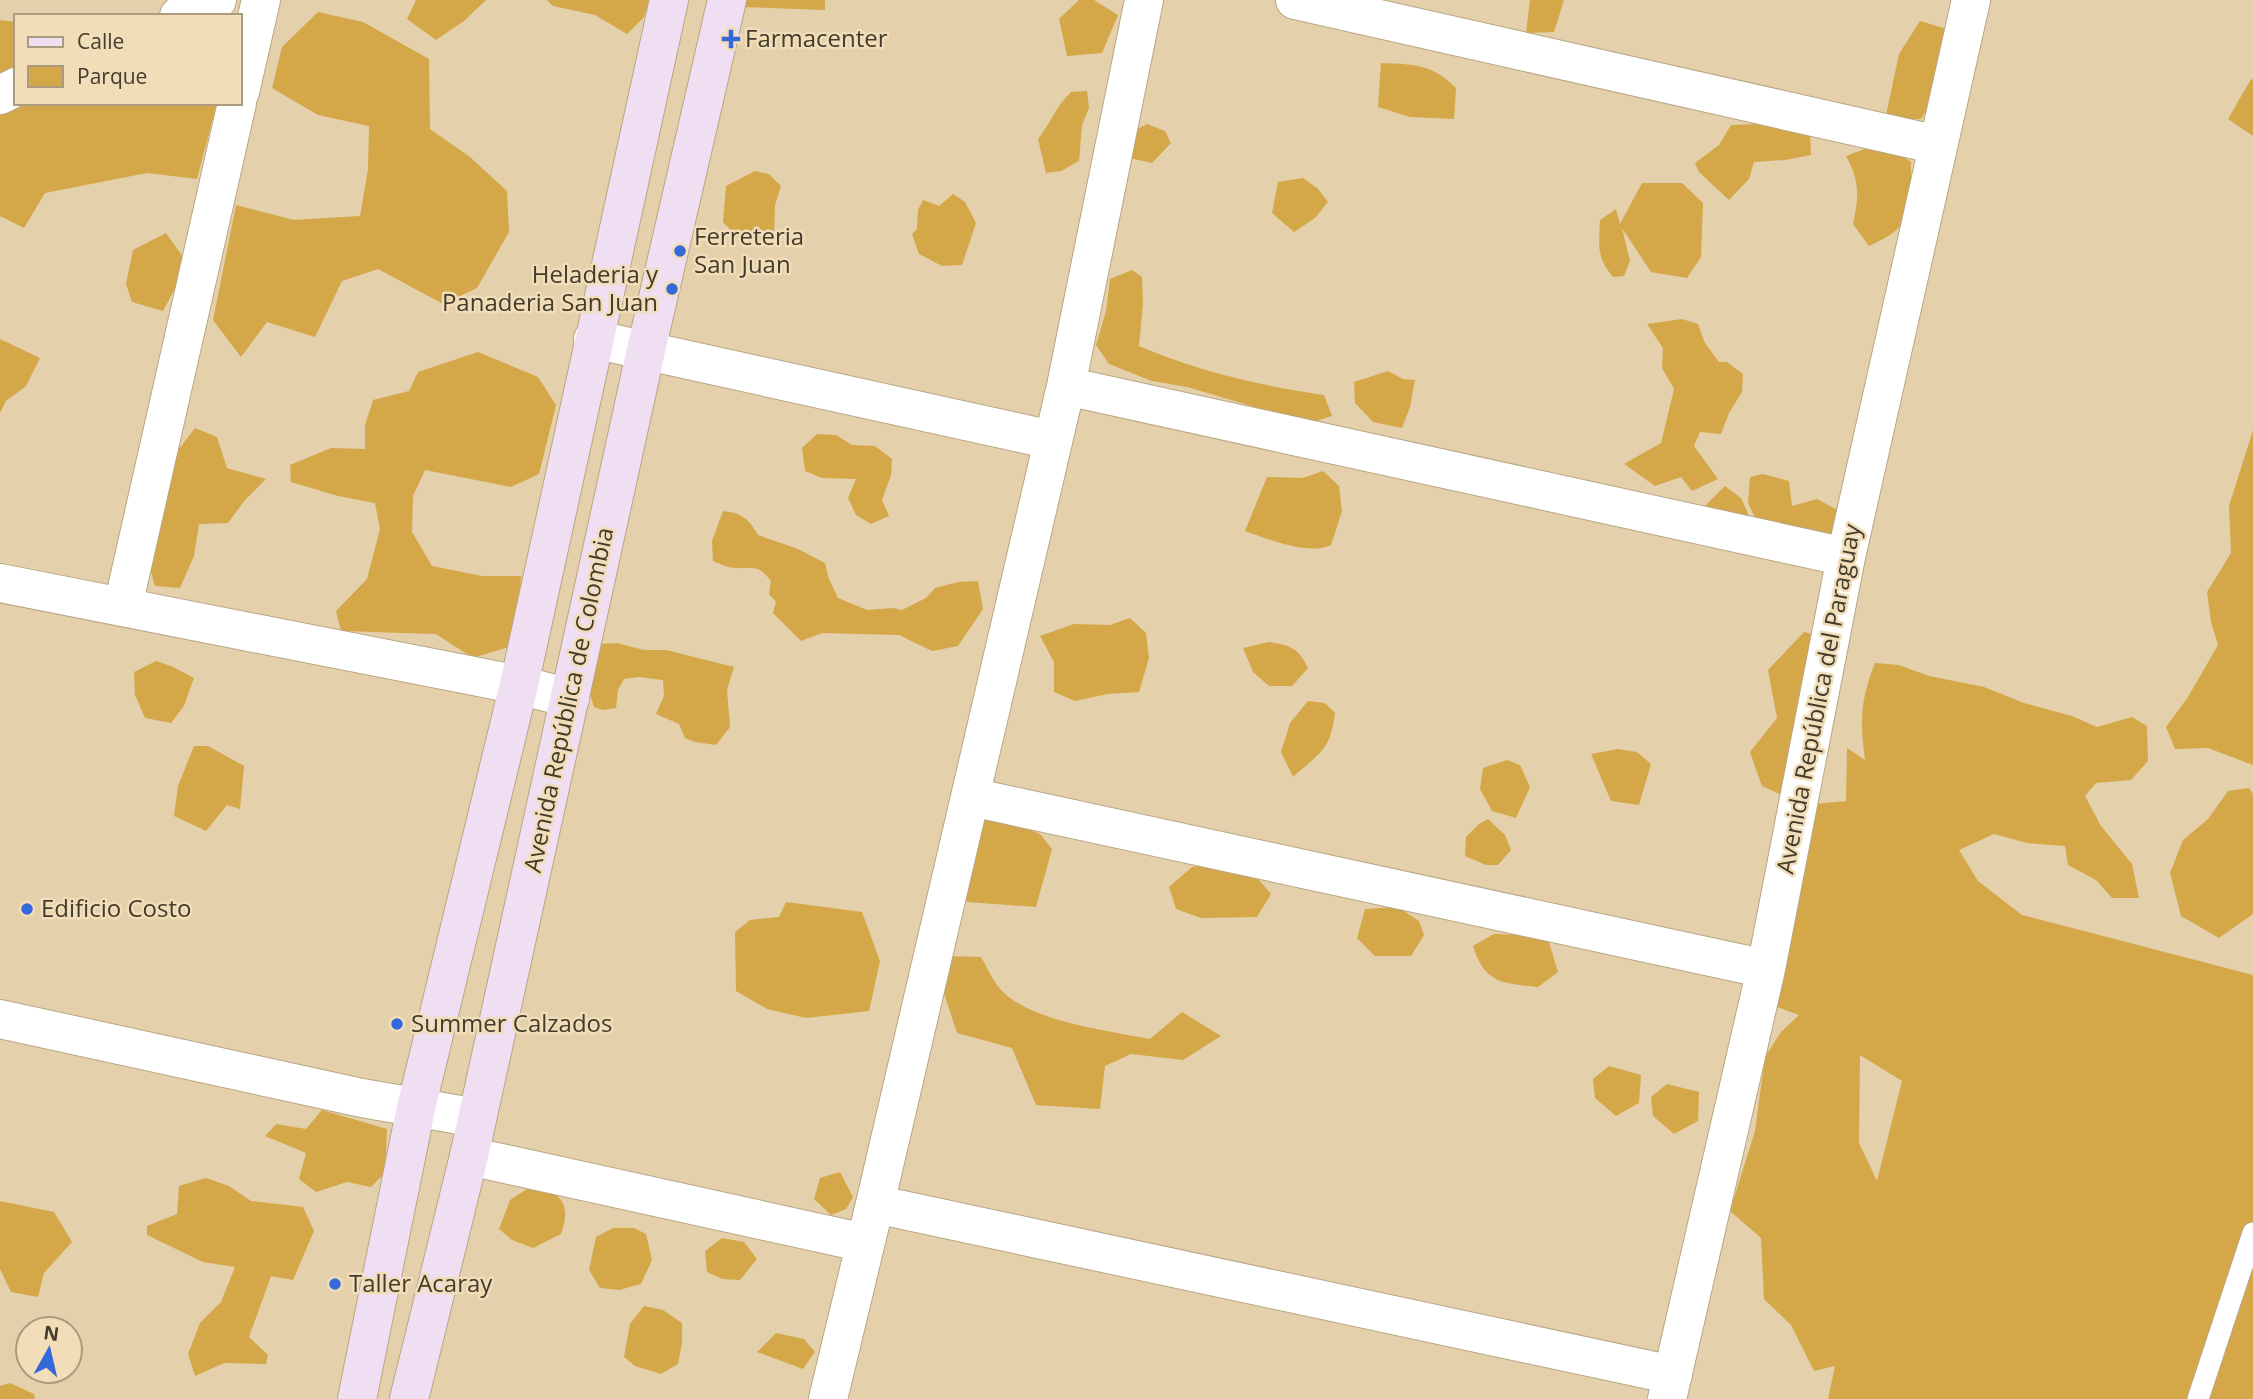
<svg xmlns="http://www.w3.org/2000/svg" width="2253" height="1399" viewBox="0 0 2253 1399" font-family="'Open Sans',sans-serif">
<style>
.green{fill:#d4a749;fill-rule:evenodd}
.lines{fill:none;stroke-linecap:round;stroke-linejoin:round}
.lane-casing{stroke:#b9a683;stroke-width:23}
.street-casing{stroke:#b9a683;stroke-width:40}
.secondary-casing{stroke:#b9a683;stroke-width:40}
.lane{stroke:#fff;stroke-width:21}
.street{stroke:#fff;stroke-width:38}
.secondary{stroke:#f0def2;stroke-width:38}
.poi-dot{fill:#3568d8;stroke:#f1ddb8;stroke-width:2.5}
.labels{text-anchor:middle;stroke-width:5;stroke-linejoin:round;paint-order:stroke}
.poi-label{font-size:24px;fill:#433b2c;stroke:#f1ddb8;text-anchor:start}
.street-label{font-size:24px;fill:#433b2c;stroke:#f1ddb8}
</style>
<rect width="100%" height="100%" fill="#e4d0ab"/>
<path class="green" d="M416,0H486L464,21L436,40L407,19Z
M547,0H649L644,17L627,34L595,15L553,6Z
M741,0H825V10L741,7Z
M1079,0H1094L1118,15L1102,53L1067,56L1059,19Z
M1530,0H1564L1554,32L1526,33Z
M318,12L363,22L429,59L430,129L470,157L507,191L509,232L477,288L443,304L378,269L342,281L315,337L267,322L241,357L213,320L236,205L294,220L360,216L368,169L369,126L318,115L272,88L282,47Z
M0,20L16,22V103H217L197,179L147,173L45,193L24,228L0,216Z
M1920,21L1947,29L1957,59L1921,119L1885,120L1899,54Z
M1381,63C1413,64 1432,64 1456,88L1454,119L1410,117L1378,107Z
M2251,79L2253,80V136L2228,119Z
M1087,91L1089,108L1082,125L1079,161L1061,171L1046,173L1038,139C1051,123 1055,107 1071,92Z
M1147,124L1165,131L1171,143L1152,163L1120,156L1125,136Z
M1759,124L1810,131L1811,155L1785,160L1754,162L1749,179L1729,200L1699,172L1695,163L1719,145L1731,125Z
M1870,147L1893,150L1911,162C1911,179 1912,209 1902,224C1895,234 1879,241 1869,246L1853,224C1859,196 1860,182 1846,156Z
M755,171L769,174L781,186L775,205L774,237L759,244L743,243L723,222L726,186Z
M1303,178L1318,189L1328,202L1315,218L1294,232L1272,213L1278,182Z
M1642,183H1682L1703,203L1701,257L1687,278L1651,272L1622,228L1630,261L1624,276L1613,277C1596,257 1599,245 1600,220L1616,209L1620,224Z
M953,194L965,202L976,223L962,265L942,266L919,254L912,234L917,229L918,210L923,200L939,206Z
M166,233L188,264L163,311L132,302L126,284L133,250Z
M1132,270L1142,277L1143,304L1139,346C1197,371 1262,386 1324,395L1332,416L1301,426L1255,407L1187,387L1152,381L1109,364L1096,345L1106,311L1110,279Z
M1682,319L1698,324L1705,343L1719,362H1727L1743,374L1742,392L1729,413L1721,434L1700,432L1694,446L1718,479L1692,491L1681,477L1655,486L1624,464L1661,443L1674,389L1662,368L1663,348L1647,324Z
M0,339L40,358L26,386L6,401L0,413Z
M478,352L538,377L556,405L539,474L511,487L425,470L413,496L412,532L432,566L482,576H521L519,609L512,646L473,658L436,634L341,631L336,611L367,579L380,529L375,503L338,496L291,482L290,465L331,448L365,449V425L373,400L409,391L418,372Z
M1388,371L1403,379L1415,380L1410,407L1402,428L1373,422L1355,403L1354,382Z
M195,428L217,437L227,468L266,479L245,500L228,523L199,524L194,556L180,588L155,586L148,561L172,458Z
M2253,430V765L2208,748L2175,749L2166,727L2188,697L2218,645L2211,622L2207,592L2231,553L2229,506Z
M817,434L836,435L852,445L875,446L892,459L891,475L882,500L889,516L871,524L856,515L848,498L856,479L822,478L805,471L802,448Z
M1323,471L1339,486L1342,511L1331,545C1308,556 1268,539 1245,531L1267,477L1303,478Z
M1763,474L1789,481L1792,506L1817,499L1843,513L1833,544L1764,536L1748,503L1750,477Z
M1725,486L1741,498L1753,525L1702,509Z
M723,511C742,513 749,519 758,535L798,549L825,563L829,579L838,598L867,610L893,608L902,610L926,598L935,588L958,582L978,581L983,609L958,646L932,651L899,635L822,633L801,641L773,613L776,602L769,594L771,581C758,564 755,569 736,568C728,568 720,564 713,561L712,541Z
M1130,618L1146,633L1149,658L1139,692L1108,694L1075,701L1054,692V662L1040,636L1074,624L1110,625Z
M1804,632L1823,637L1784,796L1762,786L1750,752L1777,718L1768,670Z
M1269,642C1290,645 1299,648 1308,668L1292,686H1269L1253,672L1243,648Z
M617,643L644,650H666L734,667L727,690L730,727L716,745L695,742L685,738L679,724L656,714L664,696L663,680L638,677L624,679L618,690L616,708L603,710L594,707L584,675L596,644Z
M156,661L171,666L194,678L184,706L171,723L145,718L135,695L134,672Z
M1875,663L1899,665L1929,676L1984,687L2024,703L2072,716L2097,727L2132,717L2147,726L2148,761L2131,780L2096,783L2085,796L2101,826L2132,864L2139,898H2112L2096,880L2068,865L2065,846L2027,843L1994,834L1959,850L1978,881L2022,915L2253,975V1399H1828L1835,1366L1814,1371L1791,1325L1764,1299L1761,1238L1730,1211L1755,1131L1765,1057L1781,1032L1799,1015L1769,1004L1814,804L1846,801L1847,748L1865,760C1860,721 1860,701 1875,663ZM1860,1055L1902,1081L1877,1181L1859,1143Z
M1308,701L1325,703L1335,713C1330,752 1320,752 1293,777L1281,752L1290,723Z
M194,746H208L244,766L240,809L227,805L206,831L174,816L178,786Z
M1618,749L1637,752L1651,764L1639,805L1611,801L1591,754Z
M1507,760L1520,765L1530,787L1516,818L1492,811L1480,789L1483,768Z
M2249,788L2253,794V914L2219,938L2181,916L2170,873L2183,840L2208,819L2228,791Z
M1002,818L1040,834L1052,849L1036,907L967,902L955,871L973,821Z
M1488,819L1505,835L1511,850L1498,865H1486L1465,856L1466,837L1479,824Z
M1221,864L1259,880L1271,894L1257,917L1201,918L1176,909L1169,887L1192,867Z
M786,902L862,912L880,961L869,1011L806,1018L767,1009L736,991L735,932L750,920L779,917Z
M1398,907L1419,921L1424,935L1411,956H1375L1357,938L1365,909Z
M1494,934L1547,936L1558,972L1538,987C1502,983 1485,984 1473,946Z
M947,956L981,957C987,967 993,981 1001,990C1029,1021 1109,1031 1150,1039L1182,1012L1221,1036L1183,1060L1131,1054L1105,1066L1100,1109L1036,1105L1012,1048L957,1033L940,981Z
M1609,1066L1641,1075L1639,1103L1616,1116L1595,1098L1593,1079Z
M1667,1084L1699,1092L1698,1121L1674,1134L1653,1116L1651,1097Z
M322,1110L387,1129L385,1173L371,1187L347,1182L316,1192L299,1179L306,1153L265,1136L276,1124L306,1129Z
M840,1172L853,1197L846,1209L831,1215L814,1199L820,1178Z
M206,1178L229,1186L251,1201L303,1207L314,1231L293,1280L271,1276L249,1337L268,1355L266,1364L224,1363L195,1376L188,1354L200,1323L221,1302L235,1267L203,1262L147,1235V1226L177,1214L179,1186Z
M530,1187C561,1190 572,1204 561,1234L533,1248L512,1240L499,1229L510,1200Z
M0,1201L54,1212L72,1242L44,1273L38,1297L11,1292L0,1269Z
M613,1228H634L646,1234L652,1260L641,1284L619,1290L600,1288L589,1270L596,1237Z
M722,1238L744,1242L757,1259L740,1280L722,1279L707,1272L705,1251Z
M644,1306L663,1310L682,1323V1343L678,1364L661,1374L635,1366L624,1357L630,1324Z
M776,1333L804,1339L815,1352L803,1369L757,1352Z
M10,1383L34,1394L35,1399H0V1386Z"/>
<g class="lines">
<defs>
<path id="lane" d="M2198,1399L2253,1233"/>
<path id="street" d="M1295,0L1938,145
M179,16L217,0
M240,92L261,0
M0,95L16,87
M593,339L1052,440
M1066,386L1846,557
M0,583L519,685L570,698
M123,606L237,103
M971,797L1766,969
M0,1019L362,1098L477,1118
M469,1156L865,1243
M875,1204L1673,1375
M828,1399L875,1204L1066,386L1144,0
M1667,1399L1766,969L1846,557L1971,0"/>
<path id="secondary" d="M357,1399L416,1108L519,685L669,0
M409,1399L469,1156L646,350L727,0"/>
</defs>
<use href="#lane" class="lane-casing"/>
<use href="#street" class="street-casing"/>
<use href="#secondary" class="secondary-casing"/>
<use href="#lane" class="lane"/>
<use href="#street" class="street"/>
<use href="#secondary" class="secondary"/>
</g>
<g class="poi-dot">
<path d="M727.5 28.5h7v7h7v7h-7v7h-7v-7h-7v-7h7z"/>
<circle cx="680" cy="251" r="7"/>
<circle cx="672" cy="289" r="7"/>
<circle cx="27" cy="909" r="7"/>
<circle cx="397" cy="1024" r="7"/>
<circle cx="335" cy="1284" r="7"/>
</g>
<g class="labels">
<g class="poi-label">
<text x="745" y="47">Farmacenter</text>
<text x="694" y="245">Ferreteria<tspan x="694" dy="28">San Juan</tspan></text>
<text x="658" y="283" text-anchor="end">Heladeria y<tspan x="658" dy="28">Panaderia San Juan</tspan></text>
<text x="41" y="917">Edificio Costo</text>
<text x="411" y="1032">Summer Calzados</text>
<text x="349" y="1292">Taller Acaray</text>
</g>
<g class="street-label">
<text transform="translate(1819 699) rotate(-79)" y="8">Avenida República del Paraguay</text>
<text transform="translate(569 700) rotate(-78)" y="8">Avenida República de Colombia</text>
</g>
</g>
<rect x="14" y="14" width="228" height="91" fill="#f1ddb8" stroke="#ab9c80" stroke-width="2"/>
<rect x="28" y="37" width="35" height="10" fill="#f0def2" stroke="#ab9c80" stroke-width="2"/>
<text x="77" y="49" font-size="21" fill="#433b2c">Calle</text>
<rect x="28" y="66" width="35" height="21" fill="#d4a749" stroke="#ab9c80" stroke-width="2"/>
<text x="77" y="84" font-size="21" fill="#433b2c">Parque</text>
<g transform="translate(49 1350) rotate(8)"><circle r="33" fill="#f1ddb8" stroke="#ab9c80" stroke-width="2"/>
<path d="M0-5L12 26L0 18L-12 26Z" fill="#3568d8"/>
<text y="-10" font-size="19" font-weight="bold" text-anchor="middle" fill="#433b2c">N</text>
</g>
</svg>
